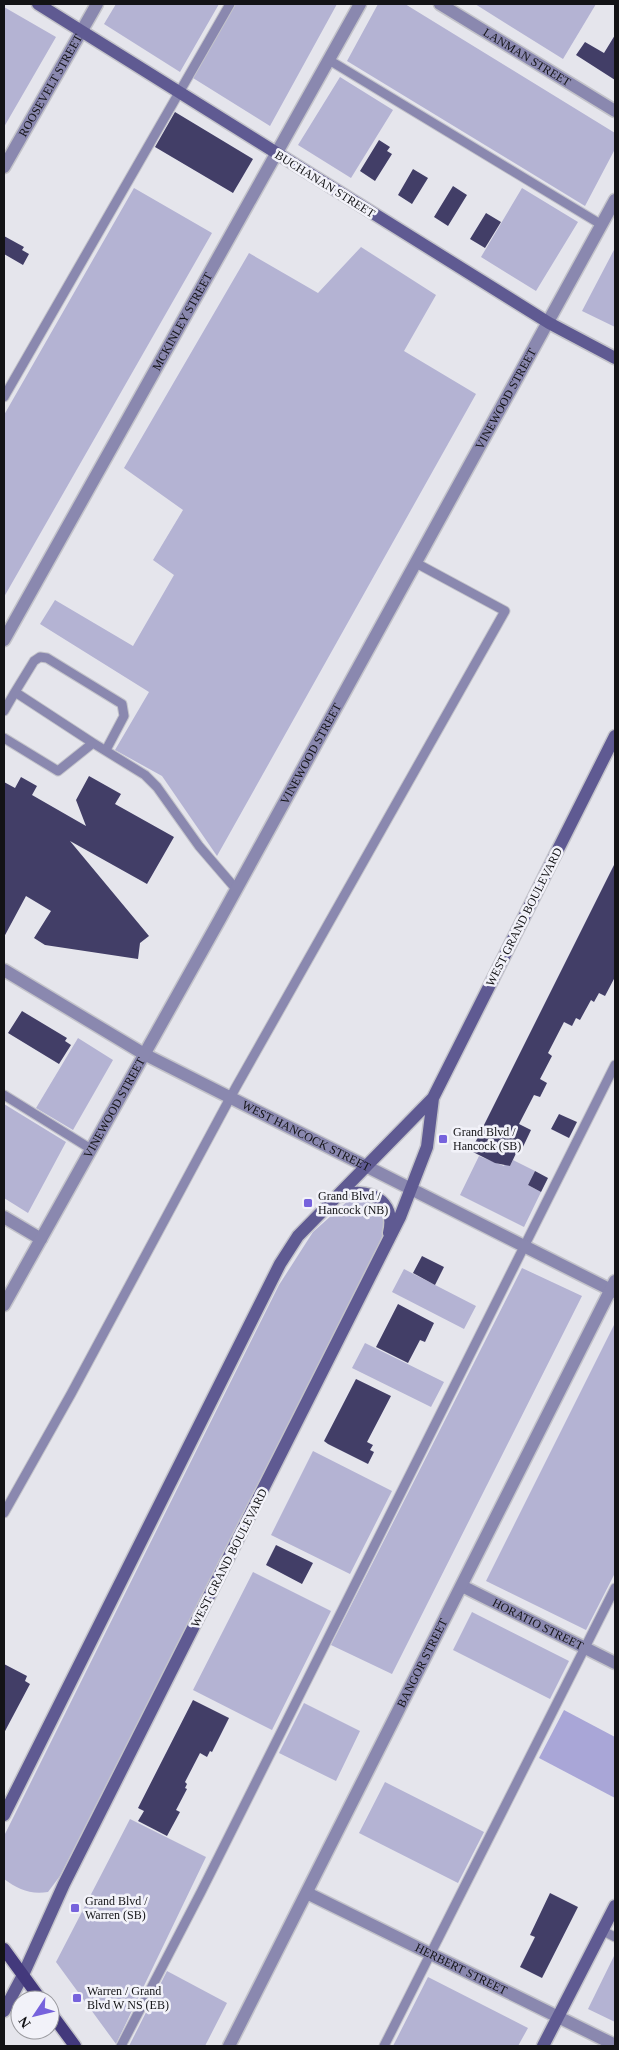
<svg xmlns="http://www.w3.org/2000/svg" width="619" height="2050" viewBox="0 0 619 2050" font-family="Georgia,serif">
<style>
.green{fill:#b4b3d3}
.forest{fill:#a9a6d7}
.building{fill:#423e67}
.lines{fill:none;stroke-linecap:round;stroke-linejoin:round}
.lane-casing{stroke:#c3c3ca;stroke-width:11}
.street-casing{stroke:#c3c3ca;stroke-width:15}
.secondary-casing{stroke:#c3c3ca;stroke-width:15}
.primary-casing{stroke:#c3c3ca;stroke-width:15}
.lane{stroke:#8a88af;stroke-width:9}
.street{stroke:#8a88af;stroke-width:12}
.secondary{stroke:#5f5a92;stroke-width:12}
.primary{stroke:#43397c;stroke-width:12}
.poi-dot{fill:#7662dc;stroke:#f2f2f9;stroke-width:2}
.labels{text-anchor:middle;stroke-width:5;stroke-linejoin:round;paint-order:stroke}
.street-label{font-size:12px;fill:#131316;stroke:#f2f2f9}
.poi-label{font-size:12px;fill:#131316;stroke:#f2f2f9;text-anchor:start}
</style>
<rect width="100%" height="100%" fill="#e5e5ec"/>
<path class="green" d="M116,4H219L180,72L104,24Z
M235,4H337L270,126L193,78Z
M378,4H405L615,133V149L585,206L347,61Z
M475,4H596L563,59Z
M4,7L56,37L4,127Z
M340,77L393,110L351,178L298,145Z
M134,188L212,233L4,597V415Z
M522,188L578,222L536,291L481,257Z
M361,247L436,295L404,351L476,394L217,856L162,776L115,750L149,692L40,624L55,600L133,646L174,575L153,560L183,510L124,468L249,253L318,293Z
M615,248V327L582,311Z
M78,1038L113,1060L73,1130L36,1108Z
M4,1104L66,1142L28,1213L4,1198Z
M479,1156L504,1166L505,1164L510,1166L513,1160L535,1171L528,1185L541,1192L524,1227L460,1195Z
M364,1198L379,1209L386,1226L376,1253L60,1876L48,1892C30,1895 18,1889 4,1879V1836L279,1285L313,1232L350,1199Z
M522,1268L582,1296L392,1674L331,1645Z
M404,1269L476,1306L464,1329L392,1292Z
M615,1323V1573L586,1630L486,1581Z
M365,1343L444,1382L431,1407L352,1368Z
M313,1451L392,1491L350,1574L271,1535Z
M253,1572L331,1611L272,1730L193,1690Z
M472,1612L569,1661L550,1699L453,1650Z
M304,1703L360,1731L336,1781L279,1753Z
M385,1782L484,1832L458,1883L359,1833Z
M130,1819L206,1857L116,2044L56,1962Z
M615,1954V2022L588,2009Z
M167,1971L227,2003L205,2046H129Z
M428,1977L528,2028L518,2046H393Z"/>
<path class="forest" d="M564,1710L615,1737V1798L539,1758Z"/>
<path class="building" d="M615,35V80L576,55L585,42L604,53Z
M175,112L253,159L233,193L155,147Z
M379,140L390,147L387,151L392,154L375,181L360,171Z
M413,169L428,178L412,204L398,195Z
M453,186L467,195L448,226L434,217Z
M486,213L501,222L485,248L470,239Z
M4,236L24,247L22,250L29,254L23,265L4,254Z
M89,776L121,794L115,804L174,837L147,884L70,841L149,936L140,943L138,959L45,945L34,938L51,911L26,896L4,937V782L15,788L21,777L37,786L32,795L86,826L76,800Z
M615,863V977L605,996L599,993L594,1002L591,1000L580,1020L576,1018L572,1026L564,1022L548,1053L552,1056L540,1079L547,1083L540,1097L534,1095L519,1124L531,1130L522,1149L519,1147L510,1166L495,1163L471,1151Z
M22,1011L67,1038L65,1041L71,1045L59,1064L8,1033Z
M559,1114L577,1122L569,1138L551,1129Z
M535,1171L548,1178L541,1192L528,1185Z
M422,1256L444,1267L435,1285L413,1273Z
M398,1304L434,1323L425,1342L420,1340L408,1363L376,1347Z
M356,1379L391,1396L367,1442L373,1445L370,1450L374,1452L368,1464L328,1444L324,1441Z
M276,1545L313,1563L302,1584L266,1565Z
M4,1664L27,1676L25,1681L30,1684L4,1733Z
M193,1700L229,1718L212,1752L210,1751L207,1757L200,1753L185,1782L187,1784L185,1788L187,1789L176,1810L180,1812L167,1836L138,1821L144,1811L138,1808Z
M550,1893L578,1907L542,1978L520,1967L535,1937L530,1935Z"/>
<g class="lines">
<defs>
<path id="lane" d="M329,60L602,225
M4,397L230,4
M15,692L34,661L40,657L47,658L122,704L124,716L106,750
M4,711L15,692L93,743
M4,738L58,771L93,743L145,775L157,787L199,846L236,889
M4,1095L91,1149
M4,1513L71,1394L236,1087L505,611L416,563
M603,1931L615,1937
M121,2046L201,1892L615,1065
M384,2046L615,1588"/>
<g id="street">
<path id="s1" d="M440,4L615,111"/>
<path id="s2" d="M4,167L97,4"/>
<path id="s3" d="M4,640L360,4"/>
<path id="s4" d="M4,970L144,1054L615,1292"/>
<path d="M4,1217L41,1239"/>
<path id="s5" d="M4,1305L220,919L615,200"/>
<path id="s6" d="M462,1586L615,1663"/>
<path id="s7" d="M307,1893L615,2045"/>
<path id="s8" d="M229,2046L615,1281"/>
</g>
<path id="secondary" d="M38,4L549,323L615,358
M340,1196C367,1186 397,1200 389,1233
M4,1815L280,1264L298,1236L433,1098L615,736
M4,2011L23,1975L64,1884L400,1217L427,1147L433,1098
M543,2046L615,1906"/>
<path id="primary" d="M4,1949L41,2000
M50,2012L75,2046"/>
</defs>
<use href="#lane" class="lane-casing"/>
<use href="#street" class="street-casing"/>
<use href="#secondary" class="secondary-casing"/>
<use href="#primary" class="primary-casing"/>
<use href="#lane" class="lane"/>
<use href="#street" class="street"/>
<use href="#secondary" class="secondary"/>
<use href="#primary" class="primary"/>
</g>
<g class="poi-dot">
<rect x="438" y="1134" width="10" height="10" rx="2.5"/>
<rect x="303" y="1198" width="10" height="10" rx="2.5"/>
<rect x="70" y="1903" width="10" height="10" rx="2.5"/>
<rect x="72" y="1993" width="10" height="10" rx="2.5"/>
</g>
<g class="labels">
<g class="street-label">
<text dy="4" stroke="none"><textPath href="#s1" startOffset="102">LANMAN STREET</textPath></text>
<text dy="4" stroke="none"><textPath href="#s2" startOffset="94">ROOSEVELT STREET</textPath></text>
<text transform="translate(325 184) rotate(32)" y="4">BUCHANAN STREET</text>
<text dy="4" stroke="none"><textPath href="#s3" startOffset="365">MCKINLEY STREET</textPath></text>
<text dy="4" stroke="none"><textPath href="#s5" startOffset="1036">VINEWOOD STREET</textPath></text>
<text dy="4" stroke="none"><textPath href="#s5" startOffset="631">VINEWOOD STREET</textPath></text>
<text transform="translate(524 917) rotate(-63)" y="4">WEST GRAND BOULEVARD</text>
<text dy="4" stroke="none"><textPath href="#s5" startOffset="226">VINEWOOD STREET</textPath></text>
<text dy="4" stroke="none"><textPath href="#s4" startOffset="345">WEST HANCOCK STREET</textPath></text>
<text transform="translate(229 1558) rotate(-63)" y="4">WEST GRAND BOULEVARD</text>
<text dy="4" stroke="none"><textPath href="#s6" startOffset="85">HORATIO STREET</textPath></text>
<text dy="4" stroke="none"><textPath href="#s8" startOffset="429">BANGOR STREET</textPath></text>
<text dy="4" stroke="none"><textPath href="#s7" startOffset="172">HERBERT STREET</textPath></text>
</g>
<g class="poi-label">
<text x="453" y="1136">Grand Blvd /<tspan x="453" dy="14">Hancock (SB)</tspan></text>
<text x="318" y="1200">Grand Blvd /<tspan x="318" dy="14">Hancock (NB)</tspan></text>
<text x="85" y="1905">Grand Blvd /<tspan x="85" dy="14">Warren (SB)</tspan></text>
<text x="87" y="1995">Warren / Grand<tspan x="87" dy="14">Blvd W NS (EB)</tspan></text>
</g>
</g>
<rect width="619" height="2050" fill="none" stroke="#131316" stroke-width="10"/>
<g transform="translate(35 2015) rotate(235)"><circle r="24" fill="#f2f2f9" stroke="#99999e"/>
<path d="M0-4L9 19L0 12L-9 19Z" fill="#7662dc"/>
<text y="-8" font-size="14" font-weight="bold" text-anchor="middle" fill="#131316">N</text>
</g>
</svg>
